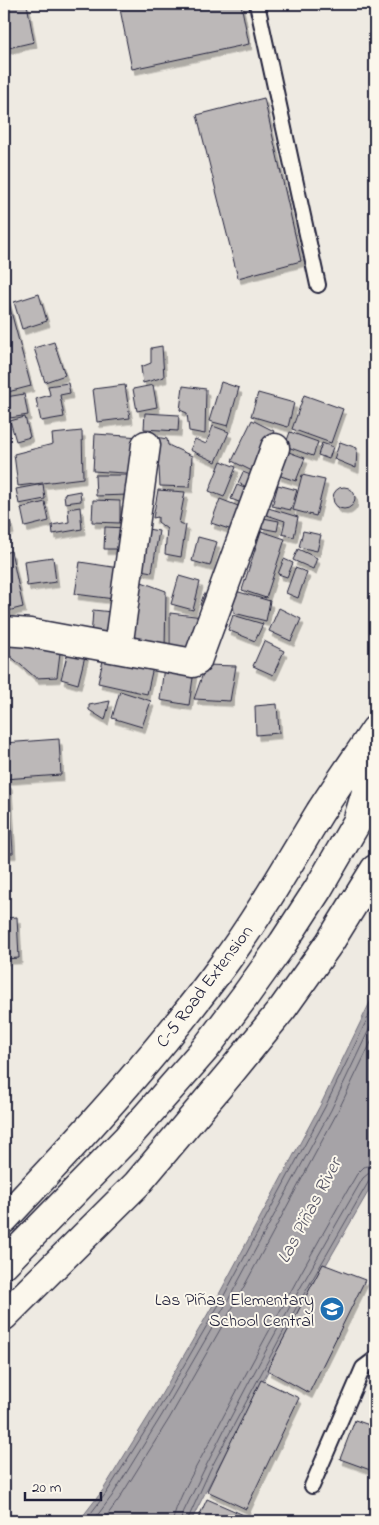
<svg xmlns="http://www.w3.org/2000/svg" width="379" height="1525" viewBox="0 0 379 1525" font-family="'Indie Flower',sans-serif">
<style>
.water{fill:#a6a3a7;stroke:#716f7c}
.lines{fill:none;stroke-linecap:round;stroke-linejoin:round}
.shore{stroke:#575666;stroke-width:1}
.building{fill:#bcb8b8;stroke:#22223b;filter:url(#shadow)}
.lane-casing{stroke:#22223b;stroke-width:18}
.street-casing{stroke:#22223b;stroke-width:31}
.secondary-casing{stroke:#22223b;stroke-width:31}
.lane{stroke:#fbf7ec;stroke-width:14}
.street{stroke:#fbf7ec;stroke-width:28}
.secondary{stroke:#fbf7ec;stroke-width:28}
.labels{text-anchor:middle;stroke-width:4;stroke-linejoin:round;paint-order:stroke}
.street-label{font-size:18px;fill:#22223b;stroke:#fbf7ec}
.poi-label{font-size:18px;fill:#22223b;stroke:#fbf7ec;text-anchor:end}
.water-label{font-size:19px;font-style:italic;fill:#575666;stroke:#fbf7ec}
</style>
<defs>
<filter id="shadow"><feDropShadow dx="3" dy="5.5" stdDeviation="0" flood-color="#0004"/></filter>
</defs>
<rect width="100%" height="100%" fill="#eeeae2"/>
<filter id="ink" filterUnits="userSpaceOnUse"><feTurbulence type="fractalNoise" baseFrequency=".02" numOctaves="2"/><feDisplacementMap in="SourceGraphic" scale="10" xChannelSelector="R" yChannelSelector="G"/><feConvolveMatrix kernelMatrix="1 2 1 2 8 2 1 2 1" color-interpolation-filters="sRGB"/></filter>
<g filter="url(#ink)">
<path class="water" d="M375,992V1180L300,1310L215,1473L191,1521H79L103,1490L153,1409L217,1298L321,1104Z"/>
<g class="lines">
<path class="shore" d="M85,1521L107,1492L157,1412L221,1301L325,1107L375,1003
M93,1521L112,1496L162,1415L226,1304L331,1110L375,1017
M103,1521L119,1499L169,1419L233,1307L337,1113L375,1034
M173,1521C174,1504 204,1453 213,1436C260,1347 307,1260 357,1174L364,1167L375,1164
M181,1521L182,1515C237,1400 299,1288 363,1178L369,1173L375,1172
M187,1521L210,1470L296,1308L369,1181L375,1178"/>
</g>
<path class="building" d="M14,4H27L34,42L4,49V6Z
M119,4H241L249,44L132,69Z
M264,98L301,261L238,278L197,115Z
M6,293L31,386L4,393V294Z
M39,294L47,321L22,329L14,302Z
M54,342L65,375L45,382L34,348Z
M162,346L164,377L143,383L141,367L151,363V348Z
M221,382L239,388L228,426L209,421Z
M68,383L70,393L60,395L64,417L41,421L36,399L50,395L48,386Z
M125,385L130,418L97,422L93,389Z
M153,385L157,407L137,411L133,389Z
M183,386L206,389L205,434L189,431L187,413L180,410Z
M258,393L294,403L288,427L251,416Z
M24,394L28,415L10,418L6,397Z
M304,395L343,409L331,443L292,429Z
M145,413L179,415L178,431L144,429Z
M25,417L30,437L16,441L10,421Z
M252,420L274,431L254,472L232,461Z
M213,426L229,432L216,462L190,450L195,439L206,444Z
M82,431L83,478L18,486L14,454L53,444L52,434Z
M290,432L318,442L313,456L285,446Z
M95,434L142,437L140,474L93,471Z
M156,437L167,439L168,445L192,456L190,487L160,486L159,467L151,456Z
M340,442L357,448L356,468L334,459Z
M322,443L333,447L329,459L318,455Z
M286,451L305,458L296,481L278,475Z
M221,461L236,467L224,497L209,491Z
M243,472L258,478L253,489L238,483Z
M95,475H128V495L96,496Z
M302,475L325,480L316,516L293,510Z
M43,484L45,499L19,504L16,489Z
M237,485L252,491L247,505L231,499Z
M278,485L297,490L291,510L272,506Z
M333 498a11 11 0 1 1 22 0a11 11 0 1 1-22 0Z
M158,490L185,492L179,523L186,525L181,557L165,554L167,529L158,522V517L153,518Z
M80,491L81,501L65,503L64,494Z
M220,499L246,509L238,532L211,523Z
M93,500L120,501V523L92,522Z
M45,502L49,521L25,527L21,508Z
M80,507L82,529L53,534L52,525L69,522L68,509Z
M265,507L298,517L294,537L282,534L285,521L264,514Z
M7,510L11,529L4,530V511Z
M263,518L279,521L277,531L261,528Z
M105,527L126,528L125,549H104Z
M142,528L159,531L152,572L135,569Z
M261,531L285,539L266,598L242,590Z
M303,531L321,535L317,551L299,547Z
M198,537L217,542L210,566L192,561Z
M298,549L317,558L313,569L293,560Z
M11,551L23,607L4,612V553Z
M53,557L56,582L27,586L24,561Z
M284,559L293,563L287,577L278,574Z
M80,562L119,568L114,599L75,594Z
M295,568L307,572L298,598L286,593Z
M179,576L200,582L193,610L171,604Z
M139,581L166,591L165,649L125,633Z
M232,590L270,601L266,621L234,613Z
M204,594L216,598L212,610L200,605Z
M279,608L301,619L291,641L269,631Z
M93,610L112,612L110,640L91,638Z
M170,613L203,617L196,653L170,648Z
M233,615L263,624L255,641L228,630Z
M264,641L284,651L273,675L253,666Z
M4,642L61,645L57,677L36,678L8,654Z
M69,648L86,652L78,684L61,679Z
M104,656L153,667L147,694L98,683Z
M206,665L236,666L230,701L194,699Z
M164,666L194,671L189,705L160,700Z
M120,691L151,701L142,727L112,718Z
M110,701L105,720L89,710V705Z
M277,704L279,733L256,735L255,706Z
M59,739L61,775L4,779V743Z
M4,783H9L13,853H4Z
M17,917L19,958L4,959V918Z
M323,1264L365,1280L309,1393L267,1370Z
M261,1380L299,1398L246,1509L207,1491Z
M355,1420L375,1427V1464L373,1471L340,1459Z
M207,1499L246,1516L244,1521H197Z
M256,1516L269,1521H254Z"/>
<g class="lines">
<defs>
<path id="lane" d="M257,4L318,285
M312,1486L363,1368L375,1359"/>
<path id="street" d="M4,631L30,633L193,663L197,661L275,448
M118,648L146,445"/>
<path id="secondary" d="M4,1219C81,1138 157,1055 223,965C259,916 289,863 320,812C338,784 357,757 375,730
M4,1264L127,1138L205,1049L245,996L283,943L318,889L357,822L375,762
M4,1316L137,1184L231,1072L283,1008L330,942L375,869"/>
</defs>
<use href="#lane" class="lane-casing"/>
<use href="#street" class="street-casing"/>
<use href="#secondary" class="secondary-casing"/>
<use href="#lane" class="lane"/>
<use href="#street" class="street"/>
<use href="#secondary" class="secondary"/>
</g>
</g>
<defs>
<symbol id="school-disc" viewBox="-11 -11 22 22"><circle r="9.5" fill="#1f6fb2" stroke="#fbf7ec"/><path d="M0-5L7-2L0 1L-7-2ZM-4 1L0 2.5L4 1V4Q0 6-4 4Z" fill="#fff"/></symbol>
</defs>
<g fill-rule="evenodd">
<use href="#school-disc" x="318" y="1295" width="28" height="28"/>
</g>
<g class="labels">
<g class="street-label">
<text transform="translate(204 986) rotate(-53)" y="6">C-5 Road Extension</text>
</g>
<g class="poi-label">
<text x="314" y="1305">Las Piñas Elementary<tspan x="314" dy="21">School Central</tspan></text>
</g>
<g class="water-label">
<text transform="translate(308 1210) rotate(-62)" y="7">Las Piñas River</text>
</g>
</g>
<rect width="379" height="1525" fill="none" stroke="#fbf7ec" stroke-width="20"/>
<rect x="10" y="10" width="359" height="1505" fill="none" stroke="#22223b" stroke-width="2" filter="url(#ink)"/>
<path d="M25 1492v8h76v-8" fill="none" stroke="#22223b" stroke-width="2.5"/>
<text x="32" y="1492" font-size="15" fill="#22223b" stroke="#fbf7ec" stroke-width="4" paint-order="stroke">20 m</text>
</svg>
